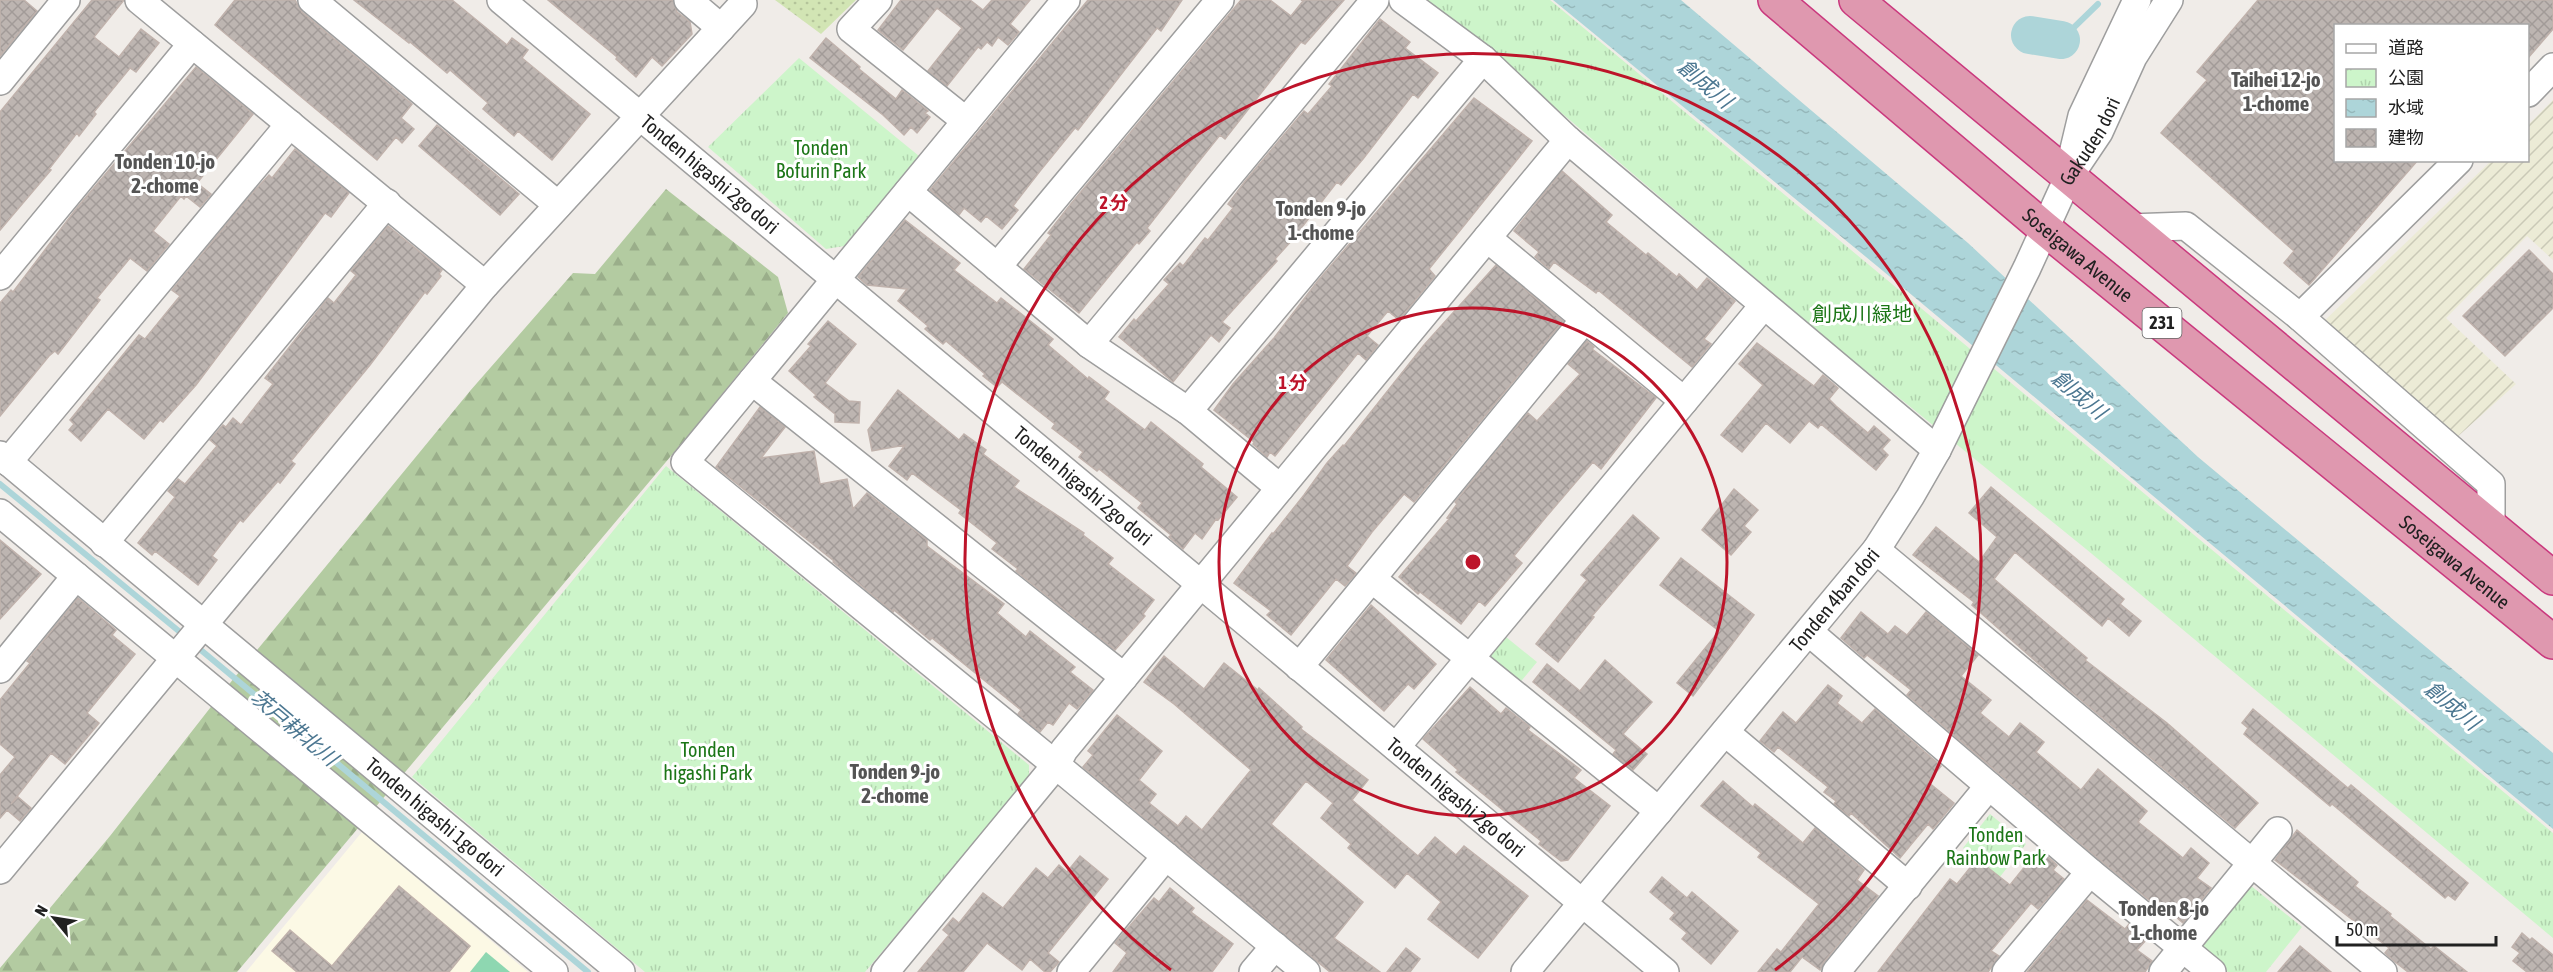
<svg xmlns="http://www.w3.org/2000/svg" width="2553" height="972" viewBox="0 0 2553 972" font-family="'Asap Condensed','Noto Sans JP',sans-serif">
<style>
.education{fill:#fcf9e5}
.farmland{fill:url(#farmland-furrows)}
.grass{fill:url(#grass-dots)}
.forest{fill:url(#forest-firs)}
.park{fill:url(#park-tufts)}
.pitch{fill:#8ed7b1}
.water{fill:url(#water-ripples)}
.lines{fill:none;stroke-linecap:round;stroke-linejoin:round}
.stream{stroke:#add5d9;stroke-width:6}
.river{stroke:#add5d9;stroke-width:38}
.building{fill:url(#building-cross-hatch);stroke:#c0b2ac;stroke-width:1.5}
.minor-casing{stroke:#9e9e9e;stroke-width:30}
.highway-casing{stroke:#ca397e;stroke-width:36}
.minor{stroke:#fff;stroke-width:27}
.highway{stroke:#df98af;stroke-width:33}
.ring{fill:none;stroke:#bd142a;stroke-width:3}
.labels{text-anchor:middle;stroke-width:6;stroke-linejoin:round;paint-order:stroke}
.shield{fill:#fff;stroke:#646464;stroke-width:1.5}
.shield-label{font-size:18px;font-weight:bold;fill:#212121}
.street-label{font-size:20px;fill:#212121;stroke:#fff}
.park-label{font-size:20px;fill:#1c7617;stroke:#fff}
.neighbourhood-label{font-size:21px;font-weight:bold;fill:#545454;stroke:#fff}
.water-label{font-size:21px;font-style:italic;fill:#4c7791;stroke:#fff}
.centre{fill:#bd142a;stroke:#fff;stroke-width:3}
.ring-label{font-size:18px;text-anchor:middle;font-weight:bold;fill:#bd142a;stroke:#fff;stroke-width:6;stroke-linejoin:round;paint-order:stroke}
</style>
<defs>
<pattern id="farmland-furrows" width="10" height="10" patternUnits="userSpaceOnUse" patternTransform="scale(1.5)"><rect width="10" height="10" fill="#ecebd6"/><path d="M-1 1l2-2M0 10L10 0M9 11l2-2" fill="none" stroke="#cac9b7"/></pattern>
<pattern id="grass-dots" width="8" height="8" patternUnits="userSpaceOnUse" patternTransform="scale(1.5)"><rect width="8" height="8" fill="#d2e5b4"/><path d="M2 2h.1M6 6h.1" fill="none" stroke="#b4c49a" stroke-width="1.8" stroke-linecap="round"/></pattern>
<pattern id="forest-firs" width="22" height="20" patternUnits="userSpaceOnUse" patternTransform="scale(1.5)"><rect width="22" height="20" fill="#b3cba1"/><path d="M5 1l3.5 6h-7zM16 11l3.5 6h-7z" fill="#9aae8a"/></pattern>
<pattern id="park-tufts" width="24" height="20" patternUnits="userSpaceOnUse" patternTransform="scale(1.5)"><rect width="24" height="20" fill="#cdf5ca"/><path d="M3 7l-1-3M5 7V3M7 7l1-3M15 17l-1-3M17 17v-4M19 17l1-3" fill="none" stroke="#b0d2ad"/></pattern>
<pattern id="water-ripples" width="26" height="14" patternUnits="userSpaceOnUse" patternTransform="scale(1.5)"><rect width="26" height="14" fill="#add5d9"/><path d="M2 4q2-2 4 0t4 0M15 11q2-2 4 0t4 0" fill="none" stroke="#95b7ba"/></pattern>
<pattern id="building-cross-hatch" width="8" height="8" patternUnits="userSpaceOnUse" patternTransform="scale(1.5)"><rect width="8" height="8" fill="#bdb5b1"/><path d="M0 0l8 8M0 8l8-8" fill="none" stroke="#a29b98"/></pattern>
</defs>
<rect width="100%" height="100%" fill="#f0ece8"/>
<path class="education" d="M362,832L528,972H246Z"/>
<path class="farmland" d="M2553,100V260L2527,236L2446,318L2516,384L2455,439L2320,325L2491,161L2528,160V125Z"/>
<path class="grass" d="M775,0H856L821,34Z"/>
<path class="forest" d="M666,189L778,277L788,313L697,425L237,972H0V968L110,836L221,694L470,391L573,273L595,274Z"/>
<path class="park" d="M1425,0H1550L2553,833V938L2086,549L1829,341L1518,76Z
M799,58L919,156L844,246L826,249L708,147Z
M666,466L1029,765V777L865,972H645L412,777Z
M1506,637L1537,662L1518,685L1486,659Z
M1990,814L2026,844L1999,878L1963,848Z
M2250,885L2302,927L2266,972H2228L2199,947Z"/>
<path class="pitch" d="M486,952L510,972H470Z"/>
<path class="water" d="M1553,0H1681L1968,243L2198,457L2553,753V829L1877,266Z"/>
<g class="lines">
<path class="stream" d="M2061,40L2098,4
M0,484L186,637
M196,646L588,972"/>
<path class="river" d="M2030,35L2061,40"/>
</g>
<path class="building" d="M0,0H24L37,11L0,56Z
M92,0H124L94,37L119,57L141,29L159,43L136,72L130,68L94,112L96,114L79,136L77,133L49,169L51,170L0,230V112Z
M235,0H295L302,12L412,104L401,118L414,129L402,143L396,137L377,160L215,25Z
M354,0H452L507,45L512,38L528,50L522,58L590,114L552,160L518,131L514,136L483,109L488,103L450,70L447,73L410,42L409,43Z
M548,0H673L677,12L690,22L692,34L662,66L652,57L636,77L616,59L617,57Z
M901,0H970L983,10L992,0H1030L1010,24L1019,32L1008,45L998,37L992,46L987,42L981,49L978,47L947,86L928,71L962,28L937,8L903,50L878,30Z
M1088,0H1182L1161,31L1157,28L1078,130L1075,128L1040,171L1013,206L1018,210L1002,229L986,216L981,222L964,208L959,215L930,190Z
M1241,0H1270L1291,16L1303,1L1301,0H1344L1305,44L1301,42L1225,139L1220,135L1196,165L1147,228L1150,231L1139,244L1137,242L1079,313L1024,269L1051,235L1048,233L1070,205Z
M2258,0H2553V29L2528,58V26H2336V160H2418L2309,285L2284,263L2294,251L2161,133L2207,80L2197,72Z
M1380,19L1410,42L1405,48L1438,73L1418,98L1413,94L1363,159L1341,185L1337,182L1302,227L1303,228L1275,259L1277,261L1222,322L1230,328L1219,342L1211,335L1173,382L1119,337L1134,319L1136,321L1169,284L1164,280L1180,263L1183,266L1205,238L1208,240L1233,208L1228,204L1246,180L1304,111L1308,114L1332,86L1329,84Z
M826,38L860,67L859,69L896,99L902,90L928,111L925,113L930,117L917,133L911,127L904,135L883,115L810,58Z
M196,67L253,114L197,183L211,194L200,207L186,196L184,199L181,196L153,231L169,244L147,271L130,258L97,298L100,300L58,354L55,351L49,356L0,416V303L11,290L13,292L76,209Z
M1474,98L1532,141L1429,269L1435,276L1399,320L1388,311L1367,336L1378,345L1366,360L1358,353L1275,456L1270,452L1267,457L1253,444L1254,442L1214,410L1233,384L1274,338L1317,282Z
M437,125L519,194L500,215L419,146Z
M295,149L349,193L331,217L325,213L196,385L163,422L160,420L144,439L108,409L81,441L69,430L74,424L70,420L139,335L145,339L180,296L172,290L256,189L269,175L272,178Z
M1562,171L1612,215L1606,222L1646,255L1648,253L1677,277L1679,274L1697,290L1707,278L1735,301L1704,339L1711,344L1692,367L1598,290L1596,293L1554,262L1549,269L1535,257L1539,252L1514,231Z
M905,220L960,263L954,270L997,303L1001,298L1053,339L1048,345L1088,379L1089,377L1109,392L1104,399L1145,430L1151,422L1203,464L1201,467L1237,497L1218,520L1216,519L1202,539L1195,533L1183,549L1169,537L1171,535L1138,508L1142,503L1099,469L1097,471L1079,457L1083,452L1052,428L1055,424L1002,382L997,387L983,376L985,374L946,341L943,344L925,329L928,326L898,301L907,289L867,285L858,277Z
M388,226L442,270L439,274L441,276L427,294L425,292L370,365L291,461L295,464L280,483L278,481L243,522L240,520L212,556L217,560L198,585L155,551L152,555L138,543L175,497L168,491L178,479L185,484L217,446L210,440L223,425L226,427L233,418L241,425L273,384L265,378L328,298L334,303L356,275L351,271Z
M2529,250L2553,274V308L2505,356L2463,316Z
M1496,265L1563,321L1414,502L1404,494L1372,532L1347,566L1356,573L1345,586L1336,579L1291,635L1267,615L1271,611L1234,583L1272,533L1273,534L1304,495L1327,463L1343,445L1344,446L1424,345Z
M828,321L856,344L825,383L849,401L860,402L859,423L835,422V414L814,397L816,395L789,371L811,346L808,344Z
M1587,341L1594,347L1592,349L1656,398L1601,469L1593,462L1546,517L1514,556L1522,563L1485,606L1479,601L1461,624L1420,592L1418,594L1399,577L1449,519L1447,518L1457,504L1455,502L1528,413L1537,421L1580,374L1568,364Z
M1757,343L1814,386L1823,375L1838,388L1829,399L1836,406L1868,433L1874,426L1890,440L1882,449L1888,455L1876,470L1821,424L1818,428L1809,421L1790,443L1766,423L1742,452L1721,435L1763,385L1739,364Z
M898,390L959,440L964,434L986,450L983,454L1019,481L1014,487L1084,533L1083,535L1113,558L1108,564L1154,600L1143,614L1145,616L1115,650L1016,571L1018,569L992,549L997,543L959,513L961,510L912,473L907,480L889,466L905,445L872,451L868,430Z
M760,407L785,427L761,458L814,451L820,484L847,479L853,509L867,493L927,540V546L1004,604L997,613L1026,637L1030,631L1075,667L1070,672L1093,690L1077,709L1069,703L1053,725L1048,722L1040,732L1018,714L1021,710L932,638L930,640L894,610L893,612L833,562L834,561L716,467Z
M1991,487L2124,599L2120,604L2141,621L2129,636L2108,618L2102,626L2015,552L1994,579L2087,658L2085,660L2167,723L2258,803L2235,828L2057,680L1972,605L1974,602L1913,555L1936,527L1979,562L1997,537L1969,513Z
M1734,489L1758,510L1744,526L1751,532L1731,555L1702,530Z
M1633,515L1659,538L1592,616L1594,617L1558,662L1536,644L1587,580L1581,575Z
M0,540L41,574L0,619Z
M1681,558L1754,615L1693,696L1677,683L1719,631L1660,585Z
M78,598L116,630L112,635L135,654L87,713L99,723L65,764L51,753L11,804L18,797L31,808L20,821L7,810L0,818V775L15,757L0,744V700L30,663L27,661Z
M1371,605L1436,664L1414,689L1408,684L1384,711L1326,660Z
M1861,612L1888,634L1895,626L1907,635L1926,612L1978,655L1961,676L1991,700L1980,713L2009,737L2020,723L2044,742L2036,752L2081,790L2098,769L2147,811L2138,822L2183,858L2191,848L2209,863L2197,878L2211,888L2183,923L2155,899L2153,903L2100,860L1907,695L1911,690L1867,655L1864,658L1841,638Z
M1164,656L1204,689L1224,663L1258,690L1259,688L1302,727L1301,729L1368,780L1352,800L1418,856L1435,837L1456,855L1464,846L1528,896L1478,958L1428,919L1441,902L1407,873L1395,888L1348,848L1351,844L1321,818L1333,803L1306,781L1271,824L1363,902L1334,938L1380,972H1330L1083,767L1093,755L1088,751L1117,715L1162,751L1139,780L1156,794L1149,803L1178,826L1186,816L1202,830L1251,770L1174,704L1144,682Z
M1605,660L1652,702L1623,734L1647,754L1633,770L1613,754L1616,750L1533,682L1547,664L1580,691Z
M1828,685L1842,696L1837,703L1862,723L1875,709L1941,766L1928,782L1954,803L1933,829L1928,824L1900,858L1851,813L1849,816L1834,804L1836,801L1824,792L1828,787L1778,747L1774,752L1760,741L1783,712L1796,723Z
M1470,687L1501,714L1506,708L1530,727L1528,730L1581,770L1574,778L1610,806L1568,860L1561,861L1539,844L1541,841L1456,772L1458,770L1423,739Z
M2253,709L2348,788L2351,785L2468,883L2455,900L2448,895L2445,898L2332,804L2330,806L2244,734L2248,728L2242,723Z
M1723,781L1753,807L1755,804L1803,843L1815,828L1864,870L1857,880L1878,896L1824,962L1820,970L1802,957L1790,972H1758L1777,949L1781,952L1819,904L1758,857L1761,853L1701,806Z
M2297,830L2358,882L2355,886L2391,914L2390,916L2431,949L2434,946L2467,972H2408L2394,961L2385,953L2389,948L2275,860Z
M2039,849L2057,865L2053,870L2064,879L2038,909L2031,903L1991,951L1999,956L1988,972H1878L1950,879L1957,884L1977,859L2010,885Z
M1080,856L1108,879L1048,953L1059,962L1050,972H1045L1030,959L1022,970L987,943L963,972H918L949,935L943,930L953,918L959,923L983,893L1003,908L1036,868L1048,878L1059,865L1067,872Z
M1662,877L1687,898L1692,892L1738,931L1711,964L1682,939L1687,933L1670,919L1675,913L1650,892Z
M399,886L470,946L449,972H297L272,951L290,930L332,966Z
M1170,888L1194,908L1191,912L1233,944L1212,972H1113L1127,953L1115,943L1154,898L1159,902Z
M2087,900L2125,929L2129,924L2147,939L2137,950L2152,961L2145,972H2027Z
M2522,933L2530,940L2532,938L2553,955V972H2527L2513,961L2520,953L2512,947Z
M2300,946L2331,972H2278Z
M1406,948L1420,959L1410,972H1387Z"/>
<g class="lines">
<defs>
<g id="minor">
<path d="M139,0L485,285"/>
<path d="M312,0L558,205"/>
<path id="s1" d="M501,0L1665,972"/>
<path d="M688,0L721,28"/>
<path d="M878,0L851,29L966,121"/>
<path d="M1403,0L1483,59L1568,140L1937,450"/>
<path d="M0,81L66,0"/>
<path d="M2528,93L2553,67"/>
<path d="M2071,162L2082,116L2137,0"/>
<path d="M908,192L1089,344L1188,411L1280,488"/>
<path d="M2130,228L2186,226L2300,317L2491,484V528"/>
<path d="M1487,238L1684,401"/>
<path d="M997,267L1220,0"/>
<path d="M0,276L192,44"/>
<path d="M2300,317L2459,160"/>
<path d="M1089,344L1375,0"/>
<path d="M752,381L1124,677"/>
<path d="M1188,411L1483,59"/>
<path id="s2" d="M0,455L621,972"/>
<path d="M8,462L290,124"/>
<path d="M0,513L554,972"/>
<path d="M104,543L387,203"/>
<path d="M1876,550L2383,972"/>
<path d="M1372,579L1659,811"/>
<path d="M1809,632L2090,872L2212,972"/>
<path d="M1299,667L1585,319"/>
<path d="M0,669L76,576"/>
<path d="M1725,732L1908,886"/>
<path d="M1396,747L1764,305"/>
<path d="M0,870L485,285L743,4"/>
<path d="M885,972L1056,765L685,462L1066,0"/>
<path d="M1071,972L1166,856"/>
<path d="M1253,972L1275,946"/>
<path d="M1306,972L1056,765L1064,750L1124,677L1568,140"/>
<path id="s3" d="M1525,972L1876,550L1910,497L1937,450L2027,268L2068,178L2099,132L2133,57L2169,0"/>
<path d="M1836,972L1989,786"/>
<path d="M2006,972L2090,872"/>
<path d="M2163,972L2278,831"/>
</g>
<g id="highway">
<path id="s4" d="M1775,0L2044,228L2553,642"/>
<path d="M1856,0L2553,578"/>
</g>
</defs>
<use href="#minor" class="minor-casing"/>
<use href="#highway" class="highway-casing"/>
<use href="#minor" class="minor"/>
<use href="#highway" class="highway"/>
</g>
<g class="ring">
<circle cx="1473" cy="562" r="254"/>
<path d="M1171 970A508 508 0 1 1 1775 970"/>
</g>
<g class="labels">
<rect class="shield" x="2142.5" y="308" width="39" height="30" rx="4.5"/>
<g class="shield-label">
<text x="2162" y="329">231</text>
</g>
<g class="street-label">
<text dy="7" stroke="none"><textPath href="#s3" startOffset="1011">Gakuden dori</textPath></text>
<text dy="7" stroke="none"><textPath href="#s1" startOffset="272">Tonden higashi 2go dori</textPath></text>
<text dy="7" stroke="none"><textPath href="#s4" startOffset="396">Soseigawa Avenue</textPath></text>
<text dy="7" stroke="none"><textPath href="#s1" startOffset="758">Tonden higashi 2go dori</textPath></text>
<text dy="7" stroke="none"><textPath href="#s4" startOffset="882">Soseigawa Avenue</textPath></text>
<text dy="7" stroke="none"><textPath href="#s3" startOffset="484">Tonden 4ban dori</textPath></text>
<text dy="7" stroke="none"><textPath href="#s1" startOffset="1244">Tonden higashi 2go dori</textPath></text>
<text dy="7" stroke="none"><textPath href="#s2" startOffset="566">Tonden higashi 1go dori</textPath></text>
</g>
<g class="park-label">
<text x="821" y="155">Tonden<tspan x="821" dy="23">Bofurin Park</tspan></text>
<text x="1862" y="321">創成川緑地</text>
<text x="708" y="757">Tonden<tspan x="708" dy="23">higashi Park</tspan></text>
<text x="1996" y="842">Tonden<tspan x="1996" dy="23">Rainbow Park</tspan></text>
</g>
<g class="neighbourhood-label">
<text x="2276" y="87">Taihei 12-jo<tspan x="2276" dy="24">1-chome</tspan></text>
<text x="165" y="169">Tonden 10-jo<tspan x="165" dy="24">2-chome</tspan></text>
<text x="1321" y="216">Tonden 9-jo<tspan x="1321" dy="24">1-chome</tspan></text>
<text x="895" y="779">Tonden 9-jo<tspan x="895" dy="24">2-chome</tspan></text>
<text x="2164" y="916">Tonden 8-jo<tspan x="2164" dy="24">1-chome</tspan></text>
</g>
<g class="water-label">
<text transform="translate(1705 84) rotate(40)" y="7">創成川</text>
<text transform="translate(2079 395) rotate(40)" y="7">創成川</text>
<text transform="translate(2452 706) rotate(40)" y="7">創成川</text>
<text transform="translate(294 728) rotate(40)" y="7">茨戸耕北川</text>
</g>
</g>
<circle cx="1473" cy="562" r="9" class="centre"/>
<g class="ring-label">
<text x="1114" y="209">2 分</text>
<text x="1293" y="389">1 分</text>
</g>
<rect x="2334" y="24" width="195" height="138" fill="#ffffff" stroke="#a6a6a6" stroke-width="1.5"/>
<rect x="2346" y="44" width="30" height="9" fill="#ffffff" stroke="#a6a6a6" stroke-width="1.5"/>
<text x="2388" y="54" font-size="18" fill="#212121">道路</text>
<rect x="2346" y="69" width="30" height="18" fill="url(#park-tufts)" stroke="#a6a6a6" stroke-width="1.5"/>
<text x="2388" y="84" font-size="18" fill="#212121">公園</text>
<rect x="2346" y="99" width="30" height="18" fill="url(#water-ripples)" stroke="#a6a6a6" stroke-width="1.5"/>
<text x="2388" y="114" font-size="18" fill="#212121">水域</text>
<rect x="2346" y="129" width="30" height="18" fill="url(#building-cross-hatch)" stroke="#a6a6a6" stroke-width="1.5"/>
<text x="2388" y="144" font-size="18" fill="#212121">建物</text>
<g transform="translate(54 918) rotate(300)" stroke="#ffffff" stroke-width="4.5" paint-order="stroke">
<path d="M0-4.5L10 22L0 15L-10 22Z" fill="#212121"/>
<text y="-9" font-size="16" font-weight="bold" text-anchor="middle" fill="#212121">N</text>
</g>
<path d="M2337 936v9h159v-9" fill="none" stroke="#212121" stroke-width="3"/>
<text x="2346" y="936" font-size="18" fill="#212121" stroke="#ffffff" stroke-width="4.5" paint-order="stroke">50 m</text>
</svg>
